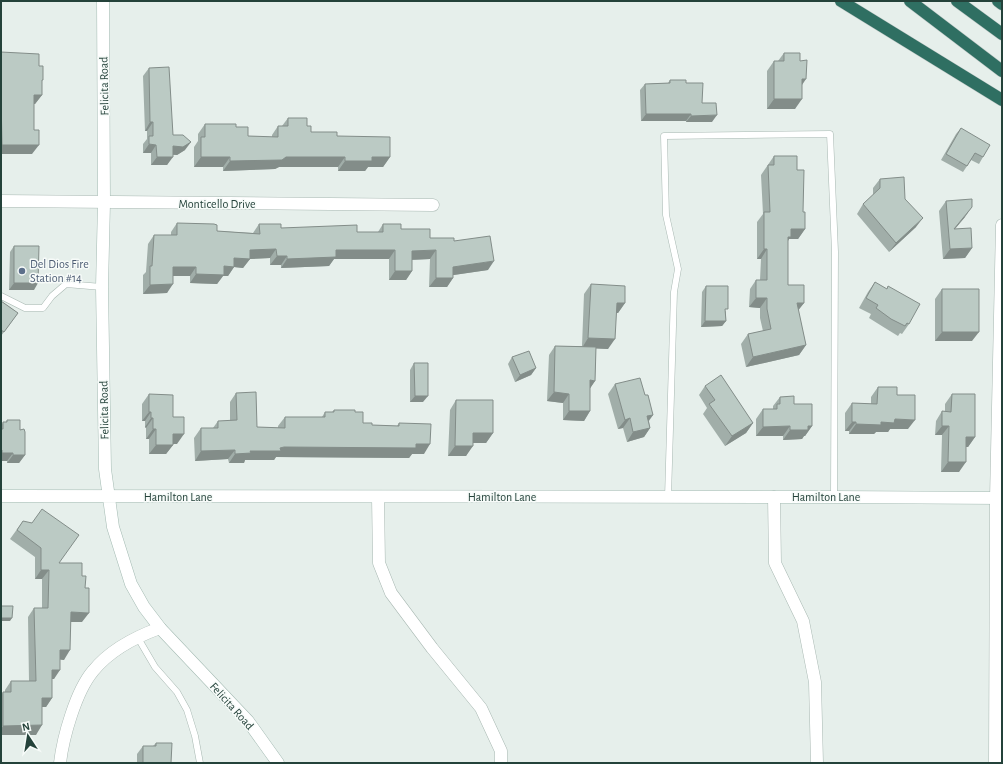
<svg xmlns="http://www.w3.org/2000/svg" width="1003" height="764" viewBox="0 0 1003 764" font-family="'Alegreya Sans',sans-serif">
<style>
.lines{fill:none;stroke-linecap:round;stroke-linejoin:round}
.lane-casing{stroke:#a8b8b2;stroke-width:7}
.street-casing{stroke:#a8b8b2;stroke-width:13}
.secondary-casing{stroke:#a4bbb3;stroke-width:13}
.highway-casing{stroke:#c2cac8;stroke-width:13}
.lane{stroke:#fff;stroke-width:6}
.street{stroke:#fff;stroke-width:12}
.secondary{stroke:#fff;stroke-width:12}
.highway{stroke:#2f6f62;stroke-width:12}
.wall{fill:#a1aea9}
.shaded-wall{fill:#838d89}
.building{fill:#bbcac4;stroke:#838d89}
.service-dot{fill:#5c6f8a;stroke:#f7fbf9;stroke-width:1.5}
.labels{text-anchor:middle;stroke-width:3;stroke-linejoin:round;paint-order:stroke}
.street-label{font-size:12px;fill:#24423a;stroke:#f7fbf9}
.service-label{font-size:12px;fill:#4e5e75;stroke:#f7fbf9;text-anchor:start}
</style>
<rect width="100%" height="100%" fill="#e6efeb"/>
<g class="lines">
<defs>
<path id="lane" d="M1,296L25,308H43L52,296L66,284L102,287
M668,497L674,292L678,269L666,215L664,136L830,134L835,252L834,497
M138,638L155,667L177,692L187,710L195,736L200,763"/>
<path id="street" d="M1,201L433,205
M378,497L379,563L391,593L432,648L481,708L501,751V763
M774,497L775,563L803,621L815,682L817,763
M60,763C63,737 76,691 93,671C110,650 135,637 160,628
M995,763L996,498L1002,225"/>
<path id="secondary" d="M103,1L104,203L102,287L105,469L113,527L131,584L144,607L160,628L248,721L278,763
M1,496L834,497L1002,498"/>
<path id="highway" d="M841,1L1002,100
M910,1L1002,71
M957,1L1002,34
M998,1L1002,4"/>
</defs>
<use href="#lane" class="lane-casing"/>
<use href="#street" class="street-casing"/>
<use href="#secondary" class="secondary-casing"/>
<use href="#highway" class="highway-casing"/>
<use href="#lane" class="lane"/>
<use href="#street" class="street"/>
<use href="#secondary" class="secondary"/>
<use href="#highway" class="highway"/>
</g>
<path class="wall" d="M1,52L39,66L42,82V95L35,104H34L32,154H1Z
M784,53L800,61L802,85L795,109H767V71L774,61H778Z
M149,68L173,135L185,150L177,155H173L167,165H151V153H143V144L147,139V131H145L143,76Z
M670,80L686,83L702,103L712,122H686V121H641L640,90L645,84L668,83Z
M288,118L307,126L311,132L337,136L390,157L383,167H368L365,171H338V167H279L275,169L223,171V167H194V147L198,141V134L205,124L236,127L248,136L272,137V135L278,126H282Z
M961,128L983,157L979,164L971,160L963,172L941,160L956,134Z
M774,156L797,170L805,229L798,239H789L788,241V285L804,303L798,310L806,345L799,355L746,367L741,344L748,334L763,331L760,318V308L749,307L750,289L756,280H760L761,259H757V222L763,214L761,175Z
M880,179L905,199L916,227L889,252L857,214L863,204L873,195V188Z
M946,201L965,217L955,229L972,248L965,258L943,259L939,211Z
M177,223L217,231L253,233L259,224L281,228L357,232H378L383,224L430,238L454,241L488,270L453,275V278L447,287H429L430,259L412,260V271L406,280H389V259H334L329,266L281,268V265H270V258L250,259L243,268L234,267L228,276H223L217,284L190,283V276H173L167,293L143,294V275L146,272L148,244L154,235H171V232Z
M14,246L34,290H9L10,252Z
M875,282L909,324L902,334L900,333L898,336L885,328L869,318L871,314L859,308L868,292Z
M591,284L625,303L618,313H616L608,349L596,348L595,381L590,388V411L584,421L563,420V403L547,401L549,355L555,346H582L584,294Z
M706,286L726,312V321L722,326L701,327L702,292Z
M942,289L972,341H935V299Z
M1,301L18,313L1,336Z
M512,357L536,368L531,375L515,382L508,364Z
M414,363L423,402H410V370Z
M615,384L645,395L653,415L649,421L650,428L644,437L627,442L623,428L618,429L608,394Z
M705,386L753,423L746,433L725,446L703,414L707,408L699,395Z
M878,387L897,395L908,429H890L888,432H876L874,434H849V431H845V413L852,403L871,404V397Z
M236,393L257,427L278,428V426L285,417H322L325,412H332L334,410L355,412L363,423L372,425L397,426L399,423L424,454H412L409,458L277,457H276L274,460H245L244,463H229L228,459L195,461L194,438L201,428H213L218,421H230V402Z
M149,394L173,417L177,444H173V445L166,454H149V439H146V428L145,427V421H142V404Z
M952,394L975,437L968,447H966L959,472H941L942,435H935L936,421L942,411H945V404Z
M780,397L794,404L812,426L805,436H804L802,439L783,440V436H756V419L763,409H773V406Z
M456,400L493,433L486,443H473L466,456H448L450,410Z
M7,420L20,430L25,455L19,463H7V461H1V426L3,422H6Z
M23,521L59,563L82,576V622H71L64,660L60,659L54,679H52V698L46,707H42L36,735H1V695L3,692H5V690L11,681H29L28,617L34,608H42V579H35V557L10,539Z
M156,743L171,763H137V754L143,746H153Z"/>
<path class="shaded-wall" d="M802,79H806L800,88Z
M34,95H42L35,104H28Z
M774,99H802L795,109H767Z
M646,114H691L686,121H641Z
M717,115L712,122H686L691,116Z
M150,122H153L147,131H145Z
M191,142L185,150L177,155L167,154L173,146Z
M149,144L156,145L151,153H143Z
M2,145H39L32,154H1V147Z
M157,157H173L167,165H151Z
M201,157H230L223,167H194Z
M286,157H345L338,167H279L275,169L223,171L230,161Z
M372,157H390L383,167H368L365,171H338L345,161Z
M972,207L965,217L947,238L954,229Z
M923,218L916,227L889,252L896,243Z
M791,229H805L798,239H789L784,247Z
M972,248L965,258L943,259L950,249Z
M276,249L270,258L250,259L243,268L234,267L228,276H223L217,284L190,283L196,274L224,266L234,258L250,250Z
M764,249H767L761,259H757Z
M336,250H395L389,259H334L329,266L281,268L287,259Z
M436,250L430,259L406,260L412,251Z
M277,256H287L281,265H270Z
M494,261L488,270L447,276L453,267Z
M173,267H196L190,276H167Z
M395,271H412L406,280H389Z
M436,278H453L447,287H429Z
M14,283H38L34,290H9Z
M173,284L167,293L143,294L150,285Z
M756,298H767L760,308L749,307Z
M617,303H625L618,313H610Z
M797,303H804L797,312Z
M705,321H726L722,326L701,327Z
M942,332H979L972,341H935Z
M588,338L615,339L608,349L582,348Z
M806,345L799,355L746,367L753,357Z
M536,368L531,375L515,382L520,375Z
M590,380L595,381L589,390Z
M554,392L569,394L563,403L547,401Z
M415,396H428L423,402H410Z
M569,411H590L584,421L563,420Z
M149,412H151L145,421H142Z
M653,415L646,424L647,416Z
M151,418H153L146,428L145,427Z
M630,418L623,428L618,429L625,420Z
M895,419L915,420L908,429H890L888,432H876L874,434H849L856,424Z
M852,422H856L849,431H845Z
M753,423L746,433L725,446L732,436Z
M790,426L783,436H756L763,427Z
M808,426H812L805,436H804L802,439L783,440L790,430Z
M942,426H949L942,435H935Z
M650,428L644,437L627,442L633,432Z
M153,429H156L149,439H146Z
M473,433H493L486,443H467Z
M173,434H184L177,444H166Z
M966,437H975L968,447H960Z
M416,444H430L424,454H412L409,458L277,457H276L274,460H245L244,463H229L235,454L250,451L280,448L284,447Z
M156,445H173L166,454H149Z
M455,446H473L466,456H448Z
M235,450L228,459L195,461L201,451Z
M2,453H13L7,461H1V455Z
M13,455H25L19,463H7Z
M948,462H966L959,472H941Z
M41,570H49L42,579H35Z
M71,612L89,613L82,622H65Z
M1,618H12L10,621H1Z
M60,650H70L64,660L54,659Z
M52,670H60L54,679H46Z
M42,698H52L46,707H36Z
M42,725L36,735H1V729L3,726Z"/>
<path class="building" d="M1,52L39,54V66H43V80H42V95H34V130H39V145H2L1,97Z
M784,53H800V61L807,60L806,79H802V99H774V61H784Z
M169,67L173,135H183L191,142L183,147L173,146V157H157L156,145L149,144V136H153V122H150L149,68Z
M670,80H686V83H703L702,103H716L717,115L691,116V114H646L645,84L670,83Z
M288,118H307V126H311V132H337V136L390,137V157H372V161H345V157H286L282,160L230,161V157H201V137H205V124H236V127H248V136L278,137V126H288Z
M961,128L990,145L983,157L975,153L967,166L946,154Z
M774,156H797V170H804L803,212H805V229H791V237H788V285H804V303H797L806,345L753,357L748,334L771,329L767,309V298H756V280H767V249H764V212H770L768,165H774Z
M904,177L905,199L923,218L896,243L863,204L880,188V179Z
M972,199V207L954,229L971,228L972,248L950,249L946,201Z
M177,223L214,224L217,225V231L260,234L259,224H281V228L357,225V232H383V224H401V229H430V238H454V241L490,236L494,261L453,267V278H436V250L412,251V271H395V250H336V257L287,259V256H277L276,249L250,250V259L234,258V267L224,266V275L196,274V267H173V284L150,285V266H152L154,235H177Z
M14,246H39L38,283H14Z
M875,282L887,289L888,286L920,304L909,324L907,323L905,326L891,319L876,308L878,305L866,298Z
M591,284L625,286V303H617L615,339L588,338Z
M706,286H728V309H725L726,321H705Z
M942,289H979V332H942Z
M1,301L18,313L4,332L1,330Z
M555,346L596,347L595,381L590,380V411H569V394L554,392Z
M529,351L536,368L520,375L512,357Z
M414,363H428V396H415Z
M721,375L753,423L732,436L709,404L715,400L705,386Z
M640,378L645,395H648L653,415L647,416L650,428L633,432L630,418L625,420L615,384Z
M878,387H897V395H915V420L895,419L894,423L881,422V425L856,424V422H852V403L877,404Z
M256,392L257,427L285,428V417H325V412H334V410H355V412H363V423H372V425L399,426V423L431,424L430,444H416V448L284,447L280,448L281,451H250L251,453L235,454V450L201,451V428H218V421L237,420L236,393Z
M149,394L173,395V417H184V434H173V445H156V429H153V418H151V412H149Z
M952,394H975V437H966V462H948L949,426H942V411L951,412Z
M794,396V404H812V426H808V430H790V426L763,427V409H777V404H780V397Z
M456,400H493V433H473V446H455Z
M7,420H20V430L24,429L25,432V455H13V453H2V450H1V429H3V422H7Z
M42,509L79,535L59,563H82V576H86L85,588H89V613L71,612L70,650H60V670H52V698H42V725L3,726V692H11V681H36L34,608H48L49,570H41V548L17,530L23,521L32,523Z
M1,606H13L12,618H1Z
M156,743H172L171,763H143V746H156Z"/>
<circle class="service-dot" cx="22" cy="271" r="4"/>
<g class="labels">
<g class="street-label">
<text transform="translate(104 86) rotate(-91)" y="4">Felicita Road</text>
<text x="217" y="208">Monticello Drive</text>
<text transform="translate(104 410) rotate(-91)" y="4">Felicita Road</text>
<text x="178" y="501">Hamilton Lane</text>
<text x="502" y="501">Hamilton Lane</text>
<text x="826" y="501">Hamilton Lane</text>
<text transform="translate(232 706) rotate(48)" y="4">Felicita Road</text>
</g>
<g class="service-label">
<text x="30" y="268">Del Dios Fire<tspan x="30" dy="14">Station #14</tspan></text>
</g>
</g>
<rect width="1003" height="764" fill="none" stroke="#24423a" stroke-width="4"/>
<g transform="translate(28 736) rotate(348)" stroke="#f7fbf9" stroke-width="3" paint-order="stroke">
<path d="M0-3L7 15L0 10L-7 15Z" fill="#24423a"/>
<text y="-6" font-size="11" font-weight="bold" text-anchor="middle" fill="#24423a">N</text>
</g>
</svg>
